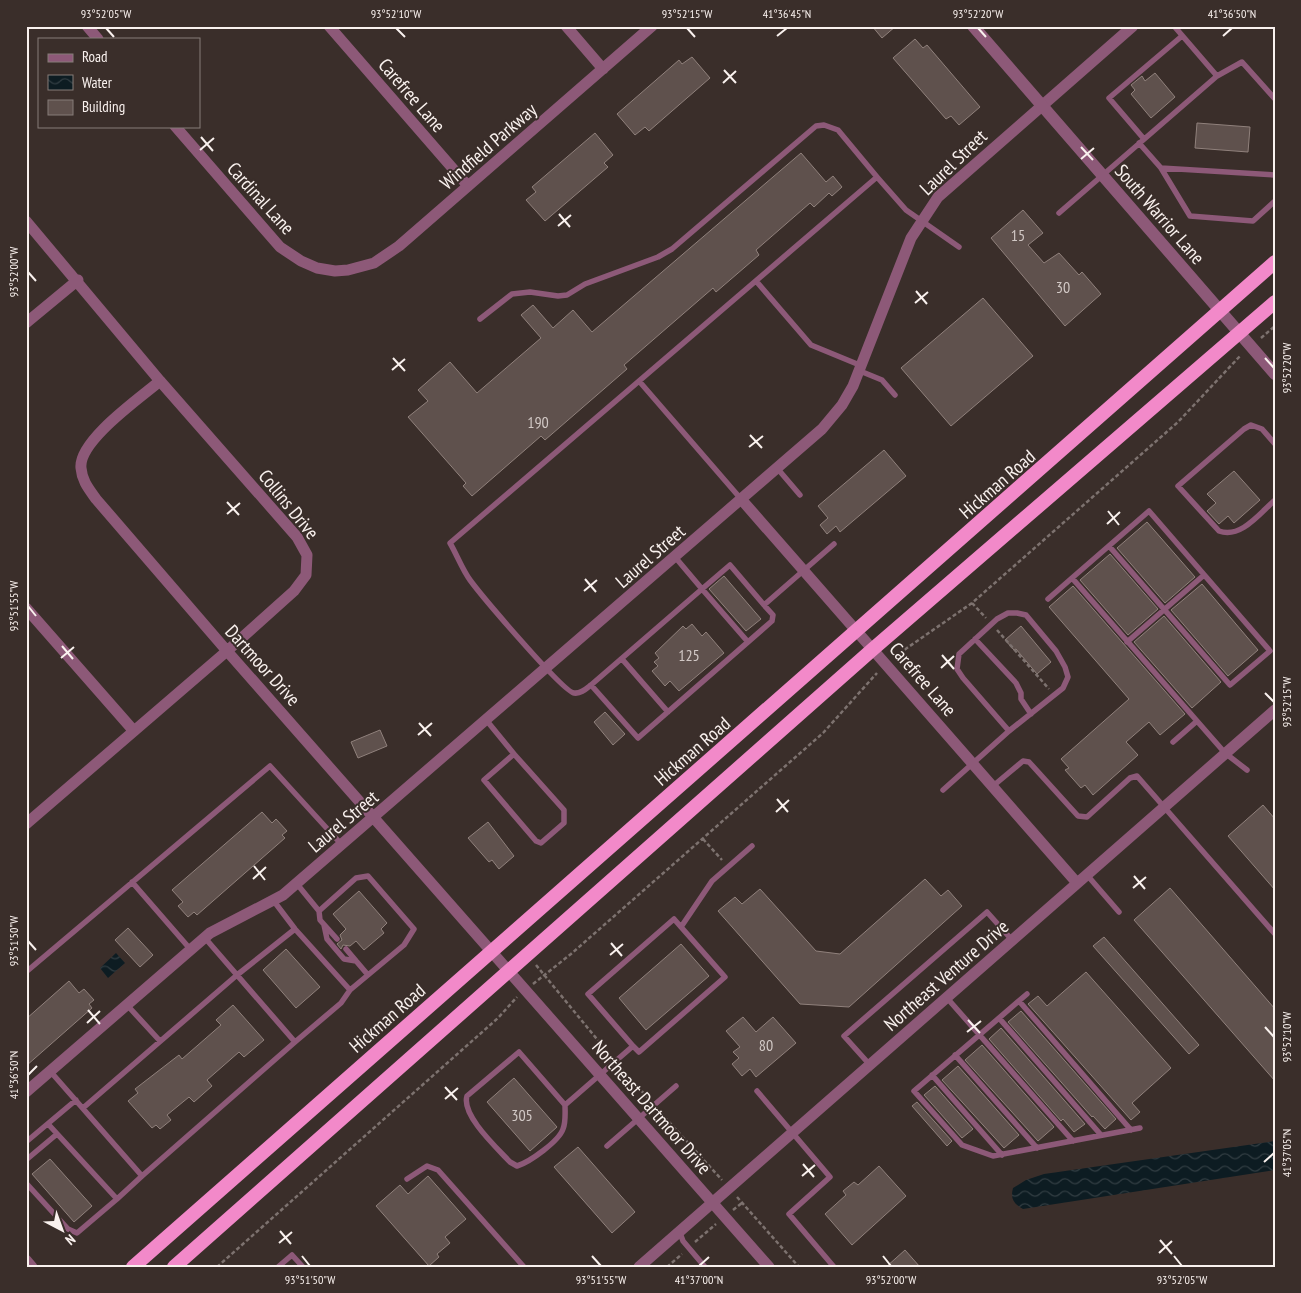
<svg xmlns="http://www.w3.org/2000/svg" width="1301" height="1293" viewBox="0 0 1301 1293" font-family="'PT Sans Narrow',sans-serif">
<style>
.water{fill:url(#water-waves)}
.building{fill:#5f514d;stroke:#90817c}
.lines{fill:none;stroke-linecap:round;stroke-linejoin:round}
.path{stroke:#7d726f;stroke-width:2.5;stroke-dasharray:4 2.5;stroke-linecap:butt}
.service{stroke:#8d5978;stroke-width:5.5}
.minor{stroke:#8d5978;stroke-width:11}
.tertiary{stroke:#8d5978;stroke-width:12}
.trunk{stroke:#f289c9;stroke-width:14}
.ticks{fill:none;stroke:#f9f1ee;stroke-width:2}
.labels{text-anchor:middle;stroke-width:4;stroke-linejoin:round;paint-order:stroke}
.number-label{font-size:16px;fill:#d2c9c6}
.street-label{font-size:19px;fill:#f9f1ee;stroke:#3a2e2a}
.neatline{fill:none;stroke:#f9f1ee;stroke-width:2}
.ticks-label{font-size:12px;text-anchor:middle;fill:#f9f1ee}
</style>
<defs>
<pattern id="water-waves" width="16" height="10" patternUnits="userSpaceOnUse" patternTransform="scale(1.25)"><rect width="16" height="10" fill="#0d1c22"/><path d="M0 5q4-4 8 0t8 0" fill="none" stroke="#313d42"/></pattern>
</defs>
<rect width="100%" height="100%" fill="#3a2e2a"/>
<path class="water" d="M116,953L125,963L108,978L100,968Z
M1275,1141V1170L1023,1209C1014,1204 1010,1199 1013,1188L1026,1180L1044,1174Z"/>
<path class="building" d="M872,26H896L882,38Z
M915,39L923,48L927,45L980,107L959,125L951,116L946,119L893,58Z
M692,57L710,78L649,131L645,127L635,135L617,114L679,60L682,64Z
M1155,73L1175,97L1151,118L1131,94L1135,90L1131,85L1142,76L1145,81Z
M1197,123L1250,127L1248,152L1195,148Z
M595,133L613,155L604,163L608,167L545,221L526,200L536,192L532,187Z
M801,153L826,182L833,176L842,187L832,196L829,193L814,207L810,203L756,250L759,255L716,292L713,288L624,365L627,369L545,440L541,436L472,496L463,486L466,483L408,417L428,401L418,390L450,362L477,393L541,338L521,315L533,305L553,328L573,310L592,332Z
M1023,210L1043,233L1028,245L1044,263L1059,253L1079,275L1082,272L1101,294L1065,326L991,238Z
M983,298L1033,356L951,426L901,368Z
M884,450L906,476L840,532L836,526L827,534L820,525L828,518L818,506Z
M1234,471L1260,500L1234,523L1228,516L1219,524L1207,511L1216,503L1207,494Z
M1147,522L1195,577L1165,603L1117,548Z
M1110,554L1158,609L1128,635L1080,580Z
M724,576L761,619L746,631L709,589Z
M1202,584L1258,650L1228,676L1171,610Z
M1073,586L1185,714L1160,735L1149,722L1126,742L1138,755L1093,795L1085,785L1081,788L1065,770L1069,768L1061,759L1129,699L1049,607Z
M1164,616L1221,682L1192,708L1134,642Z
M692,624L702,636L706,632L724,653L679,691L670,681L665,686L652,671L658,666L654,662L659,658L655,653L683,626L686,629Z
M1021,626L1051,662L1037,674L1016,649L1014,650L1005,640Z
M605,712L625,734L613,745L594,722Z
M380,730L387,746L358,758L351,742Z
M1263,805L1275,819V890L1228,836Z
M262,812L272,823L276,819L287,831L282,835L285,838L197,915L194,912L188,917L178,906L183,902L172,890Z
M488,822L514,856L499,869L492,860L489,862L468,838Z
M925,879L941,896L948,890L962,906L849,1007L800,1004L718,911L735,897L742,904L760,889L816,951L840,954Z
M1170,888L1275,1009V1081L1134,920Z
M359,891L387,923L381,929L384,933L364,950L356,941L350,946L343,945L341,949L337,944L342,940L340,935L346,929L333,914Z
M128,928L153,955L140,967L115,940Z
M1104,937L1199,1045L1189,1054L1093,946Z
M681,944L709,976L646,1030L619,998Z
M286,949L320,987L296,1008L263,970Z
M1086,972L1171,1068L1132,1103L1140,1112L1131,1120L1028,1004L1038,996L1047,1006Z
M69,981L79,993L84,989L94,1000L89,1004L92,1008L26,1066V1019Z
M233,1005L264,1040L244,1057L239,1052L207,1080L212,1086L194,1102L189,1097L167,1115L171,1120L160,1129L156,1125L152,1128L128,1101L138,1093L135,1089L179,1055L182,1059L221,1025L216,1020Z
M1021,1011L1116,1119L1105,1129L1093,1116L1092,1117L1008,1022Z
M743,1017L756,1032L773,1017L796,1043L756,1077L750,1069L742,1076L732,1064L739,1058L733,1052L740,1047L726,1031Z
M1001,1028L1085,1124L1074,1132L1063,1119L1061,1121L989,1039Z
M982,1045L1054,1127L1038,1141L965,1060Z
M958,1066L1019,1135L1004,1148L942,1080Z
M514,1078L557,1127L530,1151L487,1102Z
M935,1086L973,1129L962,1138L924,1095Z
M917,1102L952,1141L947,1146L912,1106Z
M578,1147L635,1212L612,1233L554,1167Z
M50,1159L92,1206L74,1222L32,1174Z
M879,1166L906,1196L852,1245L825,1214L846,1195L843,1191L854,1182L858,1185Z
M428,1176L466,1219L445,1237L450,1243L437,1254L439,1257L429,1266L376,1206L400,1185L408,1194Z
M905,1250L920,1267H886Z"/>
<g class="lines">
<path class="path" d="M1261,338L1275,326
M972,603L986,618
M997,630L1049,689
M894,657L972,603L1178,422L1241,355
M703,839L722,860
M536,965L610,1055
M533,984L571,954L823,733L877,673
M620,1067L648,1098
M660,1112L722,1180
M737,1197L799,1267
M733,1210L742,1203
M695,1242L716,1224
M217,1267L498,1018L517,997
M667,1267L682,1254"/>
<path class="service" d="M1217,76L1242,62L1275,99
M1144,139L1109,98L1182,36
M1139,143L1161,168L1275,175
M1161,168L1190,216L1253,221L1275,201
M1059,213L1217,76L1174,26
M756,281L811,345L862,366
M480,319L512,294L530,292L558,296L567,295L585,284L658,257L672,249L816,126L824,125L838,130L877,177
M860,371L882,380L895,395
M639,381L741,499
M1275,444L1262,429L1251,425L1244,429L1178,486L1219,531C1241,539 1260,513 1275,500
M777,468L800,495
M1109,546L1230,685L1270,651L1149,511L1072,578L1225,753L1247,770
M675,557L702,589L730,565L764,605L834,544
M1048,599L1072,578
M975,639L1016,683L1021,693V699L1031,714
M748,642L702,589L591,685C586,689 581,694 574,693C563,692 481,595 470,580C462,569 457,555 450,543L877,177L906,210L959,247
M1127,642L1204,575
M622,659L668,712
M591,685L638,738L772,621L773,615L764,605
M487,721L514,754L484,780L536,841L541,843L564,823V810L514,754
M1173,742L1197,721
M993,786L1023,761L1029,762L1078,816L1087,817L1130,778L1137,776L1275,934
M943,790L1009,731L1063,688L1068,677L1065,667L1056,651L1026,615L1017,613H1008L997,619L959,654L957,669L963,678L1009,731
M1087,875L1119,912
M132,882L191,950
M297,884L319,911L356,878L368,876L414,929L404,945L350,990
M319,911L320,920L337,939
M324,925L327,939L344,959L356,961
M681,927L712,881L752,846
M205,938L295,1042L341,1003L350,990L295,929L273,900
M346,949L368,975
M26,972L270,766L342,845
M1027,994L914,1091L962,1145L993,1156L1140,1128
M947,998L1073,1141
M1019,1001L1131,1130
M127,1005L160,1041
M999,1018L1101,1135
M955,1055L1037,1148
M870,1065L844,1036L987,912L1012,940
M932,1075L1002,1155
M757,1091L830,1177L789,1214L834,1267
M565,1105C565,1112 566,1122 563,1129C559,1141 530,1162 517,1166L510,1162C497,1148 461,1115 467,1096L519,1052L565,1105L633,1046L588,994L674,919L725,977L639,1052L633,1046
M83,1108L237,975L295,929
M49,1125L117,1199L142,1176L50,1071
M26,1142L76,1100
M607,1146L676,1086
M26,1160L57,1134
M142,1176L295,1042
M407,1179L427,1166L438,1170L524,1267
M26,1183L68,1229L77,1233L117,1199
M680,1233L683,1241L705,1267
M278,1267L292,1255L303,1267"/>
<path class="minor" d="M87,26L98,39
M329,26L468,186
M566,26L603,69
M175,126L280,247L301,261L317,268L335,271L348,270L374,263L399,246L652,26
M26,221L160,381L297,537L307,555L306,575L294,591L227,651L26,824
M26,323L78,280
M160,381C140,398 78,441 81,468C82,481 89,489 96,499L227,651L769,1267
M741,499L1077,883
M26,608L133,730
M26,1092L210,933L283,895L822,429L842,405L853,386L911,238L938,197L1133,26
M26,1260L32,1267
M639,1267L1275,710"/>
<path class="tertiary" d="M973,26L1275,374"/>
<path class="trunk" d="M133,1267L1275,262
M174,1267L873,649L1275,302"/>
</g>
<path class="ticks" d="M106,28L114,37M396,28L405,37M687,28L695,37M978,28L986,37M777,36L787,28M1223,36L1232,28M724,70L736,83M723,83L736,71M201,137L213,151M1081,147L1093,160M200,150L214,138M1081,159L1094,148M559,214L570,227M558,226L571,215M28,272L36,281M916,291L927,304M915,303L928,292M393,358L405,371M1265,358L1274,368M392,370L405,359M750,435L762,448M749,447L763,436M227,502L239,515M1108,511L1119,525M227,514L240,503M1107,524L1120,512M585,579L596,592M584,591L597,580M28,606L36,616M62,646L73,659M942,655L954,669M61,658L74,647M941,668L954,656M1265,693L1274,702M419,723L431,736M418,735L432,723M777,799L788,812M776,812L789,800M254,866L265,880M1134,876L1145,889M253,879L266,867M1133,888L1146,877M28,941L36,950M611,943L622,956M610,955L623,944M88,1010L100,1024M968,1020L980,1033M87,1023L100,1011M1265,1027L1274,1037M967,1032L981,1021M28,1075L37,1066M445,1087L457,1100M445,1099L458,1088M1264,1162L1274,1153M803,1164L814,1177M802,1176L815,1165M280,1231L291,1244M1160,1240L1172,1254M279,1243L292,1232M1159,1253L1172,1241M302,1256L310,1266M592,1256L601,1266M883,1256L891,1266M1174,1256L1182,1266M699,1266L709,1257"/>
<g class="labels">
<g class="number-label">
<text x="1018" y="241">15</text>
<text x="1063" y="293">30</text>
<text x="538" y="428">190</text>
<text x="689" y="661">125</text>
<text x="766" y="1051">80</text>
<text x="522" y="1121">305</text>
</g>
<g class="street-label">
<text transform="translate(412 95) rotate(49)" y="7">Carefree Lane</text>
<text transform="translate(488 146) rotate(-41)" y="7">Windfield Parkway</text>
<text transform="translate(953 162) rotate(-44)" y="7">Laurel Street</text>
<text transform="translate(261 198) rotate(48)" y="7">Cardinal Lane</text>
<text transform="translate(1160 214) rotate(49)" y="7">South Warrior Lane</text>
<text transform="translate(997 484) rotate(-41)" y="7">Hickman Road</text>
<text transform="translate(289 504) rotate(51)" y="7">Collins Drive</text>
<text transform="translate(650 556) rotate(-41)" y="7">Laurel Street</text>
<text transform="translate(263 665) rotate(48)" y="7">Dartmoor Drive</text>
<text transform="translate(923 679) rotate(49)" y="7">Carefree Lane</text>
<text transform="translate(692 751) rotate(-41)" y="7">Hickman Road</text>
<text transform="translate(343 821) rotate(-40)" y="7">Laurel Street</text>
<text transform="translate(946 975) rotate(-41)" y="7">Northeast Venture Drive</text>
<text transform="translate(387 1018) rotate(-41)" y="7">Hickman Road</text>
<text transform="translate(652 1107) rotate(49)" y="7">Northeast Dartmoor Drive</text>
</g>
</g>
<rect width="1301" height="1293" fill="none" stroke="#3a2e2a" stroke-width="55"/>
<rect x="38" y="38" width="162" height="90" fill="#3a2e2a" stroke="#867c78"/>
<rect x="48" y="54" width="25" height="8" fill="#8d5978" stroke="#867c78"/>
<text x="82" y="62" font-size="15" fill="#f9f1ee">Road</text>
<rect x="48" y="75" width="25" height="15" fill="url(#water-waves)" stroke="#867c78"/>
<text x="82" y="88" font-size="15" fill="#f9f1ee">Water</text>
<rect x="48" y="100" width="25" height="15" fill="#5f514d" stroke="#867c78"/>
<text x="82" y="112" font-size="15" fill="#f9f1ee">Building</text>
<g transform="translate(62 1230) rotate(139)" stroke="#3a2e2a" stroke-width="4" paint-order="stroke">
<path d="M0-4L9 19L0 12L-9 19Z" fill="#f9f1ee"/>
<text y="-8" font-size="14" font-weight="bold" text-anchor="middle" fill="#f9f1ee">N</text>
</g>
<rect x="28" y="28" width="1246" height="1238" class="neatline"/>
<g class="ticks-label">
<text x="106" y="18">93°52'05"W</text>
<text x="396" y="18">93°52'10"W</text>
<text x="687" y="18">93°52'15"W</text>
<text x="787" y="18">41°36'45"N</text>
<text x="978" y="18">93°52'20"W</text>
<text x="1232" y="18">41°36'50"N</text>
<text transform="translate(14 272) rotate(-90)" y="4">93°52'00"W</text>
<text transform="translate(1287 368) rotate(-90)" y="4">93°52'20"W</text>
<text transform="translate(14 606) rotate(-90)" y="4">93°51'55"W</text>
<text transform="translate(1287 702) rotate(-90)" y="4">93°52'15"W</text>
<text transform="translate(14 941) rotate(-90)" y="4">93°51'50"W</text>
<text transform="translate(1287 1037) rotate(-90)" y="4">93°52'10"W</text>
<text transform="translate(14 1075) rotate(-90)" y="4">41°36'50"N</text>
<text transform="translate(1287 1153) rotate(-90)" y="4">41°37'05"N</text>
<text x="310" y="1284">93°51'50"W</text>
<text x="601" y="1284">93°51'55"W</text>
<text x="699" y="1284">41°37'00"N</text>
<text x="891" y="1284">93°52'00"W</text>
<text x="1182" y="1284">93°52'05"W</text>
</g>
</svg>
